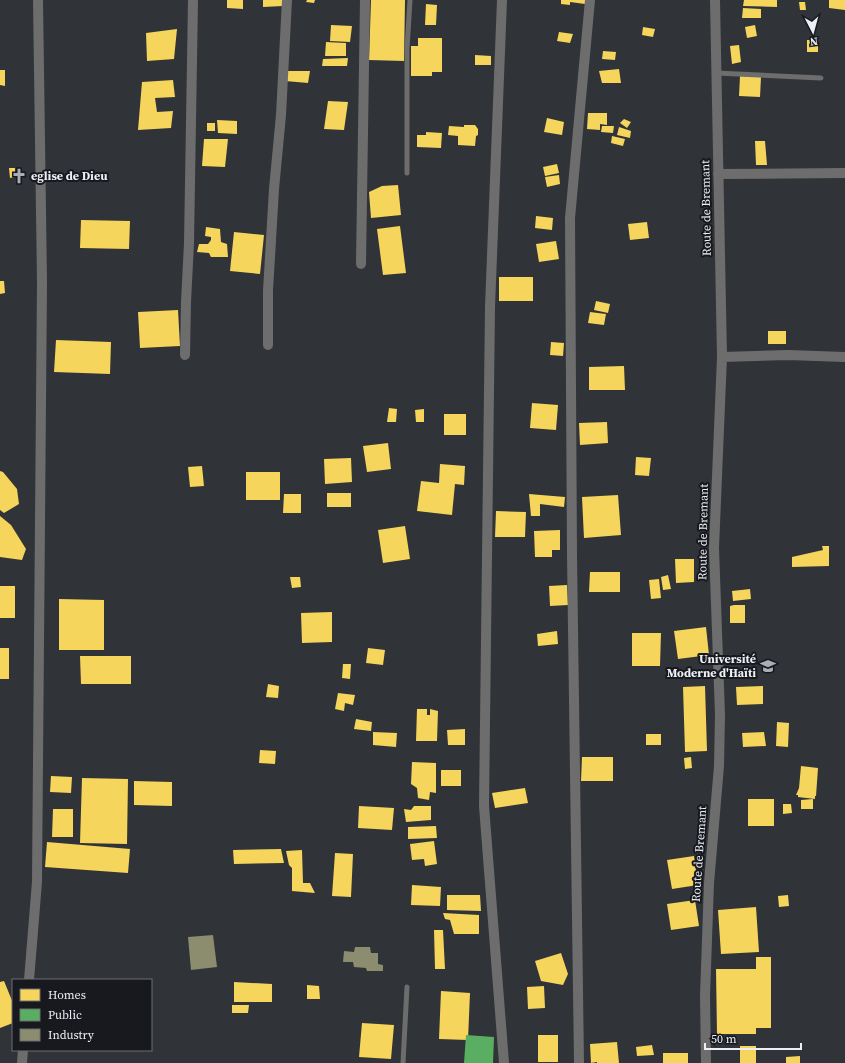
<svg xmlns="http://www.w3.org/2000/svg" width="845" height="1063" viewBox="0 0 845 1063" font-family="'Source Serif 4',serif">
<style>
.homes{fill:#f6d55c}
.public{fill:#5aae61}
.industry{fill:#8c8c6e}
.lines{fill:none;stroke-linecap:round;stroke-linejoin:round}
.service{stroke:#6e6d6d;stroke-width:5}
.minor{stroke:#6e6d6d;stroke-width:10}
.labels{text-anchor:middle;stroke-width:4;stroke-linejoin:round;paint-order:stroke}
.poi-label{font-size:12px;font-weight:bold;fill:#eceff5;stroke:#17191e;text-anchor:start}
.street-label{font-size:12px;fill:#eceff5;stroke:#17191e}
</style>
<rect width="100%" height="100%" fill="#303338"/>
<path class="homes" d="M227,0H243V9L227,8Z
M263,0H283V6L263,7Z
M307,0H315L314,3L306,2Z
M371,0H405L404,61L369,60Z
M561,0H585V4L570,2V5L561,4Z
M744,0H777V7L743,6Z
M829,0H845V10L829,8Z
M799,2H805L806,10H800Z
M426,4L437,5L436,25H425Z
M743,8L761,9V18H742Z
M331,25L352,26L350,42L330,41Z
M755,25L757,36L747,38L745,27Z
M643,27L655,29L653,37L642,35Z
M177,29L174,59L147,61L146,33Z
M559,32L573,34L570,43L557,41Z
M418,38H442V72H432V76H411V46H418Z
M807,40H818V52H807Z
M326,42L346,43V56H325Z
M739,45L741,62L732,64L730,46Z
M603,51L616,52L615,60L602,59Z
M475,55L491,56V65H475Z
M348,58L347,66H322L323,59Z
M619,69L621,83H602L599,71Z
M0,70H5V86L0,85Z
M284,71H310L308,83L285,81Z
M740,76L761,77L760,97L739,96Z
M173,80L175,97L155,98L157,112L173,111L171,128L138,130L142,82Z
M328,101L348,102L344,130L324,129Z
M588,113H607V125L600,124V130L587,129Z
M547,118L564,122L562,135L544,132Z
M624,119L631,122L627,128L620,123Z
M217,120L237,121V134L218,133Z
M207,123H215V131H207Z
M464,125H475L478,129V135L476,136L475,146L458,145V136L448,135L449,126L464,127Z
M602,126H614L613,133L601,132Z
M619,127L631,131L630,138L617,135Z
M426,132L442,133L441,148L417,147V135H426Z
M612,136L625,139L623,146L611,143Z
M204,139H228L225,167L202,166Z
M755,141H765L767,165H756Z
M557,164L559,173L545,176L543,167Z
M9,168H15V177L10,178Z
M559,175L560,184L547,187L545,177Z
M398,185L401,215L371,218L369,192L382,186Z
M536,216L553,218L552,230L535,228Z
M81,220L130,221L129,249L80,248Z
M647,222L649,238L630,240L628,224Z
M400,226L406,273L383,275L377,229Z
M206,227L220,229L221,242L227,244L228,257H211L209,253L197,252L199,244H208L211,240V237L205,236Z
M234,232L264,235L260,274L230,271Z
M556,241L559,259L539,262L536,244Z
M499,277H533V301H499Z
M0,281H4L5,293L0,294Z
M596,301L610,304L608,313L594,310Z
M178,310L180,346L140,348L138,312Z
M590,312L606,314L604,325L588,323Z
M768,331H786V344H768Z
M56,340L111,342L110,374L54,372Z
M551,342L564,343L563,356L550,355Z
M624,366L625,390H589V367Z
M532,403L558,405L556,430L530,428Z
M389,408L397,409L396,422H387Z
M424,409V422H416L415,410Z
M444,414H466V435H444Z
M607,422L608,443L580,445L579,423Z
M388,443L391,469L367,472L363,446Z
M636,457L651,458L649,476L635,475Z
M351,458L352,482L325,484L324,459Z
M440,464L465,466L464,485L455,484L452,515L417,511L421,481L439,483Z
M202,466L204,486L190,487L188,467Z
M0,471L3,472L17,489L19,504L4,513L0,510Z
M246,472H280V500H246Z
M327,493H351V507H327Z
M284,494H301V513H283Z
M529,494L565,497L564,507L540,504V516H531Z
M618,495L621,535L584,538L582,497Z
M496,511L526,512L525,537H495Z
M0,516L11,525L26,549L22,560L0,557Z
M405,526L410,559L383,563L378,530Z
M560,530V550H552V557H535L534,531Z
M822,546H829V566L792,567V557L823,550Z
M675,559H694V582L676,583Z
M590,572H620V592H589Z
M668,575L671,589L663,590L661,577Z
M290,577H300L301,587L292,588Z
M659,579L661,598L651,599L649,580Z
M567,585L568,605L550,606L549,586Z
M0,586H15V618H0Z
M750,589L751,599L733,601L732,591Z
M59,599L104,600V650H59Z
M734,605H745V623H730V606Z
M332,612V642L302,643L301,613Z
M706,627L709,655L678,659L674,631Z
M557,631L558,644L538,646L537,634Z
M632,633H661L660,666H632Z
M0,648H9V679H0Z
M368,648L385,650L383,665L366,663Z
M80,656H131V684H81Z
M343,664H351L350,679L342,678Z
M268,684L279,686L278,698L266,697Z
M705,686L707,751L685,752L683,687Z
M763,686V704L737,705L736,687Z
M338,693L355,695L353,705L345,703L344,711L335,709Z
M417,709H427V715H430V709L438,711L437,741H416Z
M356,719L372,722L371,731L354,729Z
M777,722L789,723L788,747L776,746Z
M465,729V745H448L447,730Z
M373,732L397,733L396,747L373,745Z
M764,732L766,746L743,747L742,733Z
M646,734H661V745H646Z
M260,750L276,751L275,764L259,763Z
M582,757H613V781H581Z
M691,757L692,768L685,769L684,758Z
M412,762L436,763V793L430,792L429,800L418,798L417,788L411,784Z
M801,766L818,768L816,796H815V799L798,797V795H796L799,788Z
M441,770H461V786H441Z
M51,776L72,777L71,793L50,792Z
M82,778L128,779L127,844L80,843Z
M134,781L172,782V806L134,805Z
M525,788L528,803L495,808L492,793Z
M748,799H774V826H748Z
M813,799V809H801V800Z
M783,804H791L792,813L783,814Z
M359,806L394,808L392,830L358,828Z
M414,806H431V820L406,822L404,809L411,810Z
M53,809H73V837H52Z
M436,826L437,838L408,839V827Z
M434,841L437,864L425,866L424,859L412,860L410,844Z
M47,842L130,849L128,873L45,867Z
M281,849L284,863L234,864L233,850Z
M302,850L303,883H310L315,893L292,891V868L289,865L286,851Z
M335,853L353,854L351,897L332,896Z
M694,856L698,885L672,889L667,860Z
M412,885L441,887L440,906L411,905Z
M447,895H480L481,911L447,910Z
M788,895L789,906L779,907L778,896Z
M695,900L699,926L671,930L667,904Z
M756,907L759,952L721,954L718,910Z
M443,913L479,915V934H454L450,920L445,919Z
M434,930H443L445,969H435Z
M561,953L568,974L563,985L541,981L535,961Z
M756,957H771V1028H756V1034H717L716,969H756Z
M4,981L13,1003V1023L0,1028V982Z
M234,982L272,984V1002H234Z
M307,985L319,986L320,999H307Z
M544,986L545,1008L528,1009L527,987Z
M441,991L470,993L468,1040L439,1039Z
M232,1005H249L248,1013H232Z
M362,1023L394,1025L391,1059L359,1057Z
M538,1035H558V1062H538Z
M617,1042L619,1063H597V1062L591,1063L590,1044Z
M652,1045L654,1055L637,1056L636,1047Z
M740,1046H756V1063H740Z
M663,1053H688V1063H663Z
M800,1056V1063H786V1057Z"/>
<path class="public" d="M466,1035L494,1037L493,1063H464Z"/>
<path class="industry" d="M213,935L217,967L191,970L188,937Z
M355,947H370L371,953H378V964L383,965V971H367L366,968L354,967L353,962H343L344,951L354,952Z"/>
<g class="lines">
<path class="service" d="M716,73L821,78
M407,173V49L410,0
M403,1063L407,987"/>
<path class="minor" d="M502,0L490,307L484,806L504,1063
M718,174L845,173
M361,264L365,0
M268,345V291L274,189L281,115L287,0
M185,355L186,302L189,243L193,0
M722,357L788,355L845,357
M29,980L37,882L42,282L38,0
M22,1063L23,1050
M579,1063L572,555L570,218L590,0
M706,1063L705,996L709,883L719,766L720,715L714,548L722,357L715,0"/>
</g>
<defs>
<symbol id="church-bare" viewBox="-9 -9 18 18"><path d="M-1.2-6h2.4v3.5h3.3v2.4h-3.3V6h-2.4V-.1h-3.3v-2.4h3.3Z" fill="#aaadb3" stroke="#17191e" stroke-width="2.5" paint-order="stroke"/></symbol>
<symbol id="university-bare" viewBox="-9 -9 18 18"><path d="M0-5L7-2L0 1L-7-2ZM-4 1L0 2.5L4 1V4Q0 6-4 4Z" fill="#aaadb3" stroke="#17191e" stroke-width="2.5" paint-order="stroke"/></symbol>
</defs>
<g fill-rule="evenodd">
<use href="#church-bare" x="8" y="165" width="22" height="22"/>
<use href="#university-bare" x="757" y="655" width="22" height="22"/>
</g>
<g class="labels">
<g class="poi-label">
<text x="31" y="180">eglise de Dieu</text>
<text x="756" y="663" text-anchor="end">Université<tspan x="756" dy="14">Moderne d'Haïti</tspan></text>
</g>
<g class="street-label">
<text transform="translate(706 208) rotate(-91)" y="4">Route de Bremant</text>
<text transform="translate(703 532) rotate(-89)" y="4">Route de Bremant</text>
<text transform="translate(699 854) rotate(-86)" y="4">Route de Bremant</text>
</g>
</g>
<rect x="12" y="979" width="140" height="72" fill="#17191e" stroke="#6c6f74"/>
<rect x="20" y="989" width="20" height="12" fill="#f6d55c" stroke="#6c6f74"/>
<text x="48" y="999" font-size="12" fill="#eceff5">Homes</text>
<rect x="20" y="1009" width="20" height="12" fill="#5aae61" stroke="#6c6f74"/>
<text x="48" y="1019" font-size="12" fill="#eceff5">Public</text>
<rect x="20" y="1029" width="20" height="12" fill="#8c8c6e" stroke="#6c6f74"/>
<text x="48" y="1039" font-size="12" fill="#eceff5">Industry</text>
<g transform="translate(813 32) rotate(174)" stroke="#17191e" stroke-width="3" paint-order="stroke">
<path d="M0-3L7 15L0 10L-7 15Z" fill="#eceff5"/>
<text y="-6" font-size="11" font-weight="bold" text-anchor="middle" fill="#eceff5">N</text>
</g>
<path d="M705 1043v6h96v-6" fill="none" stroke="#eceff5" stroke-width="2"/>
<text x="711" y="1043" font-size="12" fill="#eceff5" stroke="#17191e" stroke-width="3" paint-order="stroke">50 m</text>
</svg>
